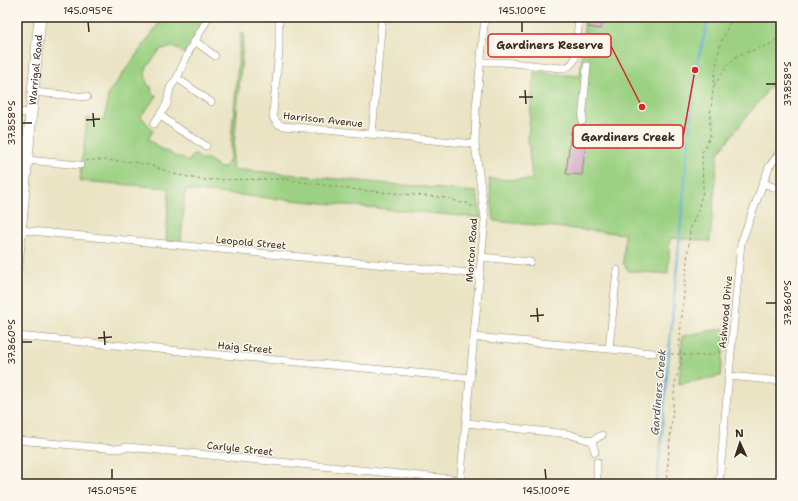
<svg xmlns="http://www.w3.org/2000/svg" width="798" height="501" viewBox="0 0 798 501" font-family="'Shantell Sans',sans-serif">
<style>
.green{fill:#9cd183;stroke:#6c7e50}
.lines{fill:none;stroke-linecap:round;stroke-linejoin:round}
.stream{stroke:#64afdd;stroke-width:2}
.building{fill:#cea2c1}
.minor-casing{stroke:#928771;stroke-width:8}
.highway-casing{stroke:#928771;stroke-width:12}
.path{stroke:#928771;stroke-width:1;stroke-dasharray:3 3;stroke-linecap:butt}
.minor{stroke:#fff;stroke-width:7}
.highway{stroke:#fff;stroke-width:11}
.ticks{fill:none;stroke:#3b2a1e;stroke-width:1.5}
.labels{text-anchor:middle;stroke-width:3;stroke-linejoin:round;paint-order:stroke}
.street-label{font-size:10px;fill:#3b2a1e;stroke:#fbf7ec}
.water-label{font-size:11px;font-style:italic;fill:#495961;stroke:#fbf7ec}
.leader{fill:none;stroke:#d62828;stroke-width:1.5}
.callout-dot{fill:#d62828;stroke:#fbf7ec;stroke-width:1.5}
.callout{fill:#fbf7ec;stroke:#d62828;stroke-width:1.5}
.callout-label{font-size:11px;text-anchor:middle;font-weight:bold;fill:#3b2a1e}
.neatline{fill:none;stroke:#3b2a1e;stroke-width:1.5}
.ticks-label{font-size:10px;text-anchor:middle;fill:#3b2a1e}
</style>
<rect width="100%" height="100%" fill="#fbf7ec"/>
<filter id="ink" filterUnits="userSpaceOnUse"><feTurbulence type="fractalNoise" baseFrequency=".025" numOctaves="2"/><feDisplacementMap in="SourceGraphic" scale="8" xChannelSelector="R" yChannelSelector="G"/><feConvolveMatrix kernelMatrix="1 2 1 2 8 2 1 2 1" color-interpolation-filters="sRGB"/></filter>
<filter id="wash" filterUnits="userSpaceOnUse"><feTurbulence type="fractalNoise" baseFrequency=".012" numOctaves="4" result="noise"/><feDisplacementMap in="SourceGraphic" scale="16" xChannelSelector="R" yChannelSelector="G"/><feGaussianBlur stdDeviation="0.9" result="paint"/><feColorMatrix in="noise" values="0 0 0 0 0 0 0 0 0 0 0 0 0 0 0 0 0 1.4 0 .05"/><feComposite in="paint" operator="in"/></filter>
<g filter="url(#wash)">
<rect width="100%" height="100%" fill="#eae4c4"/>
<path class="green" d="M157,17H205L184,54L175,47L161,49L147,67L145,74L147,84L151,87L152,93L157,96L141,116L153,131L148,139L164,151L169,152L176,157H182L188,162L194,154L204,161L207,158L220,168H224L230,159L233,117L235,114L234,110L241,33H244L232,169L477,192L481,218L185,190L181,242L166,241L169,188L80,181L87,118L105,120L108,94L158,25Z
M585,17H781V73L718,153L710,241L670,238L668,274L629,271L623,263L625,234L494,221L489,179L532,180L528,138L534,72L580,76Z
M725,328L721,376L679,384L682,336Z"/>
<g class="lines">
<path class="stream" d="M657,484L695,70L707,25L712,17"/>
</g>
<g id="blocks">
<path class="building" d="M589,17H602L601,29L588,27Z
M571,131L587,132L582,175L566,174Z"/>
</g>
</g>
<g filter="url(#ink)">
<use href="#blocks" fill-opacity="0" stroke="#928771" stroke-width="1"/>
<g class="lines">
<defs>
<path id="minor" d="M279,17V50L273,113C273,120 276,124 283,126L475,144
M195,41L215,56
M481,62H502L561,68C567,68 572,65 575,59L579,17
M177,78L211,102
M33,92L87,97
M17,112L31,113
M160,115L177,128L206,146
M582,121L587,66
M154,124L167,104L170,88L177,78L190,49L206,22L207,17
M372,134L382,17
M27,160L80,165
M763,183L781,190
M20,230L480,274
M482,257L530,262
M17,336L471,378
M474,337L653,353
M609,349L617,270
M729,376L781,381
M467,423L568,434L592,441L602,435
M17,440L116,449L128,447L461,480
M592,441L595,452
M460,484L485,219L475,144L476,108L485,17
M597,484V462
M719,484L741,243L769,167L781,151"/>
<g id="highway">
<path id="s1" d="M17,265L40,17"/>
</g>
</defs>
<use href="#minor" class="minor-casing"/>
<use href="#highway" class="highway-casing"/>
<path class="path" d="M714,86L729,63L738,55L769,45L781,35
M86,161L89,160H102L133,162L153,166L174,174L202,180L284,179L349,189L448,198L461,203H468L470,206L476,207
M659,353L704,356L725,351
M666,484L675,384L678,371L682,362L679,347L690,230L698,210L703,191L702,153L710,137V116L715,73L720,45L730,22L734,17"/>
<use href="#minor" class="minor"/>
<use href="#highway" class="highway"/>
</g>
</g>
<path class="ticks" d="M88,22L89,32M522,22V32M766,84H776M525,90L526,104M519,97H533M93,113L94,127M86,120L100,119M22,123H32M766,303H776M537,308L538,322M530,316L544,315M104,331L105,345M98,338L112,337M22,342H32M112,469V479M545,469L546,479"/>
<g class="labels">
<g class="street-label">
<text dy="4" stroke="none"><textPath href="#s1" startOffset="196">Warrigal Road</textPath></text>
<text transform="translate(323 119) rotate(6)" y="4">Harrison Avenue</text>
<text transform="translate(251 242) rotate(5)" y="4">Leopold Street</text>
<text transform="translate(471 250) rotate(-86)" y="4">Morton Road</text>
<text transform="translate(725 312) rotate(-85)" y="4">Ashwood Drive</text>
<text transform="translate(245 347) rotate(5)" y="4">Haig Street</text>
<text transform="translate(240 448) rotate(6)" y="4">Carlyle Street</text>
</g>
<g class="water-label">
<text transform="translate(658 392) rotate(-85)" y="4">Gardiners Creek</text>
</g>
</g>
<path class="leader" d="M642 107L611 46M695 70L683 137"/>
<g class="callout-dot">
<circle cx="642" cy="107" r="4"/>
<circle cx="695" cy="70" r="4"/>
</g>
<g class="callout">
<rect x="488" y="34" width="123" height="23" rx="4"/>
<rect x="573" y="125" width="110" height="23" rx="4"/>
</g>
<g class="callout-label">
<text x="550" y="49">Gardiners Reserve</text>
<text x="628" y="141">Gardiners Creek</text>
</g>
<rect width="798" height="501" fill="none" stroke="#fbf7ec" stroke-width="44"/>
<g transform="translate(740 443) rotate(357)" stroke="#fbf7ec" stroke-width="3" paint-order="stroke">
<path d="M0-3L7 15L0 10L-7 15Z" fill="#3b2a1e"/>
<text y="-6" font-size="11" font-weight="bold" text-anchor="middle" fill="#3b2a1e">N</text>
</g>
<rect x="22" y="22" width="754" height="457" class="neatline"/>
<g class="ticks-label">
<text x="88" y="14">145.095°E</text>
<text x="522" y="14">145.100°E</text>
<text transform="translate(787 84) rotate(-90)" y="4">37.858°S</text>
<text transform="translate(11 123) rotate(-90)" y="4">37.858°S</text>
<text transform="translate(787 303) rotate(-90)" y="4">37.860°S</text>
<text transform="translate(11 342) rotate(-90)" y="4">37.860°S</text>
<text x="112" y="494">145.095°E</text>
<text x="546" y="494">145.100°E</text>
</g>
</svg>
